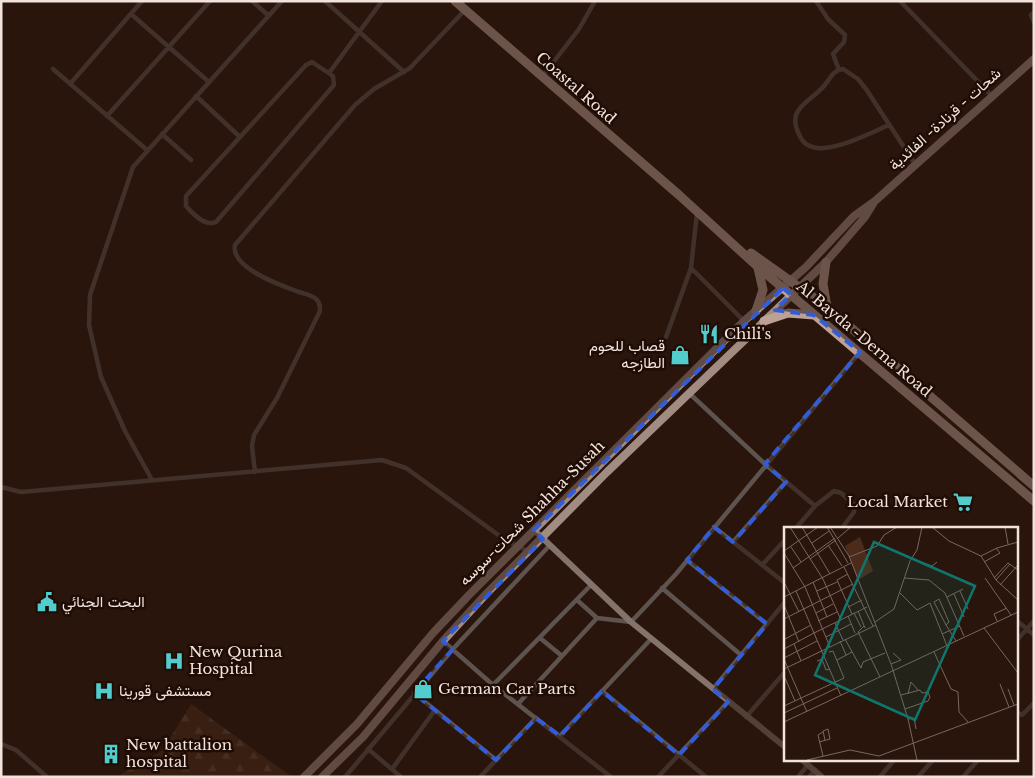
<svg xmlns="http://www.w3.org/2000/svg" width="1035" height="778" viewBox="0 0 1035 778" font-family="'Libre Baskerville',Vazirmatn,serif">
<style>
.forest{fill:url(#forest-firs)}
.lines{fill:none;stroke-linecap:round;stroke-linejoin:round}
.street{stroke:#5e534e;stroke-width:4.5}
.secondary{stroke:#84736b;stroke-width:6}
.primary{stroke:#a28b81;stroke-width:8}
.highway{stroke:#bda195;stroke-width:9}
.marked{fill:none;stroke:#325dd8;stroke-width:4;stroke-dasharray:10 6;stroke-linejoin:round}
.labels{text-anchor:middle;stroke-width:5;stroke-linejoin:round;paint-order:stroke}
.street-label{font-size:15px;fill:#f2e3dd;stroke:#1f0c04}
.poi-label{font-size:15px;fill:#f2e3dd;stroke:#1f0c04;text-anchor:start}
.inset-road{fill:none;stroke:#796760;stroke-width:1}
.view{fill:#0f766e;fill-opacity:0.15;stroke:#0f766e;stroke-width:2.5}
.inset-edge{fill:none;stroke:#f2e3dd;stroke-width:2.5}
</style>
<defs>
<pattern id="forest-firs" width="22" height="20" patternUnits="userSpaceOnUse" patternTransform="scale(1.25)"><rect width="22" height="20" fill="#4d2b1a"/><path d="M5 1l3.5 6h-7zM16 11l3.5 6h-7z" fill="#674a3b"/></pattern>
</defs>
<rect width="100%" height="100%" fill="#29150c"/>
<path class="forest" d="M191,704L292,777H116L162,751Z"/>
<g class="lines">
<path class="street" d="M252,1L269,16
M325,1L404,72
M816,1L828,19L845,35L844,42L833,54L839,70
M900,1L992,96
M1034,12L1031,15L1034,22
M131,14L209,82
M312,62L333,76L334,85L216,222C205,227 193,214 186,206V196L306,65Z
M53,69L147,150
M329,73L382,1
M542,77L579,29L595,1
M70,84L142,1
M196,96L240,137
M107,116L210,1
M889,125C868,134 846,146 824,148C815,149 805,146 801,138C784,109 808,104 824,86C830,79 833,70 843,69L858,79L866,89L915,164
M162,134L191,160
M691,268L697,213
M666,337L691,268L744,321
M689,393L765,464L815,506
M255,472L252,446L254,435L277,398L320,311C320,306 320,303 317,300C313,295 305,294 299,292C282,286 230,268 235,245L355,105L374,89L410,68L465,10
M152,480L125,431L101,377L89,325L90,295L133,167L282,1
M1,487L21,492L382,460L406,468L508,542L519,546L528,552
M714,527L785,583
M796,528L815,506L834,491L841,493L855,505L854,512L842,528
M733,542L786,482
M687,560L767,624
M762,565L785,540
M662,588L741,655
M577,600L597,618L631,622L676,574L859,353
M1016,620L1034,635
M540,638L562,656
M443,641L493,685L611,777
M1016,641L1034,621
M493,685L591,585
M713,689L785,602
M602,691L706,777
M414,693L496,760
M518,704L597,618
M1016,712L1022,715L1034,703
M746,717L785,672
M560,736L651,639
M1,744L16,750L47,777
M368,749L401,777
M392,769L435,710
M345,777L452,650L550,545
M480,777L536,718
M658,777L728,702
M798,777L808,765
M809,777L815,770
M880,777L895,759
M918,777L934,759
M963,777L979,759"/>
<path class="secondary" d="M534,530L631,622L785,747
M801,759L822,777"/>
<path class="primary" d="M304,777L357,724L433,633L469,595L744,321L806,267L854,216L875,201L1034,59
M322,777L363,737L443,641L487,593L607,472L826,262L865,217L873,204"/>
<path class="highway" d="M455,1L679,195L758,267L1034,501
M751,253L827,307L1034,486
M826,262L823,284L827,307
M756,311L763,290L758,268
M764,321L788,313L814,315"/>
</g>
<path d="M0 0H1035V778H0ZM783,288L791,295L775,310L814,315L860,352L765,464L786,482L733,542L714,527L687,560L767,624L713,689L728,702L679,755L602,691L560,736L536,718L496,760L414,693L452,650L443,641L543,539L534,530Z" fill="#29150c" fill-opacity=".55" fill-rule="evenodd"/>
<path class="marked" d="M783,288L791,295L775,310L814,315L860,352L765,464L786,482L733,542L714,527L687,560L767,624L713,689L728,702L679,755L602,691L560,736L536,718L496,760L414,693L452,650L443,641L543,539L534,530Z"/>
<defs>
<symbol id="restaurant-bare" viewBox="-9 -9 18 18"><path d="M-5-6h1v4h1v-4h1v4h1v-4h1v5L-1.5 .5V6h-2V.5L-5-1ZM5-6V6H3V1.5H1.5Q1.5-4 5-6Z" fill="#52cdcd" stroke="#1f0c04" stroke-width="2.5" paint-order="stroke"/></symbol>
<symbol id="shop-bare" viewBox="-9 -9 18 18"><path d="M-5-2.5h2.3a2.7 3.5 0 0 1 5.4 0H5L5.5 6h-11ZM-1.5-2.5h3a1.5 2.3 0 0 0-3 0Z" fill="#52cdcd" stroke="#1f0c04" stroke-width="2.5" paint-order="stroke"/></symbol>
<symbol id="supermarket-bare" viewBox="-9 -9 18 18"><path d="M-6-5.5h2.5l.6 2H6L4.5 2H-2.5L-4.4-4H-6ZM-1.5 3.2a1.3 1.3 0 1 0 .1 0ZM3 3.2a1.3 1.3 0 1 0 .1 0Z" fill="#52cdcd" stroke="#1f0c04" stroke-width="2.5" paint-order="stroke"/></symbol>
<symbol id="civic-bare" viewBox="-9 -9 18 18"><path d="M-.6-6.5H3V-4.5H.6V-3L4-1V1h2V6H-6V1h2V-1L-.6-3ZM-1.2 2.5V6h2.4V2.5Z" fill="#52cdcd" stroke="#1f0c04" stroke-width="2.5" paint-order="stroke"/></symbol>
<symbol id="hospital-bare" viewBox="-9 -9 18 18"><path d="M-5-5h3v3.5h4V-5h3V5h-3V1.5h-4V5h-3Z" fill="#52cdcd" stroke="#1f0c04" stroke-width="2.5" paint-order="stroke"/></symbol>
<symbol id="building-bare" viewBox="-9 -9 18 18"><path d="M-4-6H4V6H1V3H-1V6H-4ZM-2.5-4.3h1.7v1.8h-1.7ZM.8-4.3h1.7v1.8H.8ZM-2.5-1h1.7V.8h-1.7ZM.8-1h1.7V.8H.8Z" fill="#52cdcd" stroke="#1f0c04" stroke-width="2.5" paint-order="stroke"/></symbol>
</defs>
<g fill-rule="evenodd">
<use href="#restaurant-bare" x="695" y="320" width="28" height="28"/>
<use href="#shop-bare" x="666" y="341" width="28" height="28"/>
<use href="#supermarket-bare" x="949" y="488" width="28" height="28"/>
<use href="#civic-bare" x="33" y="588" width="28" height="28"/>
<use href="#hospital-bare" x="160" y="647" width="28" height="28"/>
<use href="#shop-bare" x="409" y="675" width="28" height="28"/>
<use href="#hospital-bare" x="90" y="677" width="28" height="28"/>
<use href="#building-bare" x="97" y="740" width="28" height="28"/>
</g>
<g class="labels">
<g class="street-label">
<text transform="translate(576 88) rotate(41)" y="5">Coastal Road</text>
<text transform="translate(945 119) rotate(-42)" y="5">شحات - قرنادة- الفائدية</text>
<text transform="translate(864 339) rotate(40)" y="5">Al Bayda -Derna Road</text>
<text transform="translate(532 513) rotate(-45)" y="5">شحات-سوسه Shahha-Susah</text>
</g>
<g class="poi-label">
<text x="724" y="339">Chili's</text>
<text x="665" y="351" text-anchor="end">قصاب للحوم<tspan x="665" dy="17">الطازجه</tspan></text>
<text x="948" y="507" text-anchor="end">Local Market</text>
<text x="62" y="607">البحت الجنائي</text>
<text x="189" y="657">New Qurina<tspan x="189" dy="17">Hospital</tspan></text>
<text x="438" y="694">German Car Parts</text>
<text x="119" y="696">مستشفى قورينا</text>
<text x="126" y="750">New battalion<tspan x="126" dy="17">hospital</tspan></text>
</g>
</g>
<g transform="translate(784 527)">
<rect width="234" height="234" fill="#29150c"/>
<path d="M76,10L89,44L74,53L61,19Z" fill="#4d2b1a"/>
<path class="inset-road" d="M6,0L39,52L57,93M18,0L46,47M43,0L64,36M46,0L65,29L107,137L124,192L133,233M148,0L165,14L197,29M221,0L224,17M54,11L67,0M234,15L213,21L197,29L212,53L234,73M28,16L45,4M44,18L58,39M7,20L17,35M0,24L34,0M0,26L21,60L46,120M65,30L93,19L100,8L113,0M26,32L52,13M128,32L148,39L153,35M200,35L216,26L212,21M60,40L89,99M9,41L51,11M64,47L53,53L68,87M120,51L145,53L161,66L180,109M201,51L227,88M210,51L224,36L234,43M212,53L226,37M0,55L15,85M29,55L43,90M216,58L234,38M12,64L30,106L83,80M33,64L53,55M176,64L184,82M115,65L133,83L146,76L163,119M170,67L180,90M0,70L67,36M163,70L179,62M155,72L165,95L162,98L150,75ZM0,78L15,115M64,80L78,73M74,84L81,101M32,86L49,77M70,86L77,100M64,89L71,106M0,92L69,57M34,94L53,85M213,94L210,87L223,81M91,95L110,82L126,34L133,23L138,0M51,96L59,113M162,98L172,114M80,99L74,105L96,150M200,101L234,146M158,107L176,99M42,110L67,97M1,112L27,98M61,112L77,141L79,135L101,126M56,114L62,128M10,117L17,134M0,122L30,106L57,169M150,125L167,162L174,165L175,185L184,195M0,131L33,114M0,132L23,185M53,133L68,125M33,134L38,132L42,143L46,142M107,137L117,133L109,126M0,142L92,98M1,151L11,174M216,157L225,180M224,162L230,178M124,167L127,155L134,163M117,168L136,163L138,166L144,165L146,170L144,174L121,182M0,179L60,151L49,124L45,125M0,186L53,161M124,192L130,191L132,202M0,195L234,85M39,205L34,208L39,229M35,215L46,212L44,202L39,204L41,213M23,233L66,223L95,229L234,177"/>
<path class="view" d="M90,15L191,59L131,193L31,148Z"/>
<rect width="234" height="234" class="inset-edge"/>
</g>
<rect width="1035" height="778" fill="none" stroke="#f2e3dd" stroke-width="5"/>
</svg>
